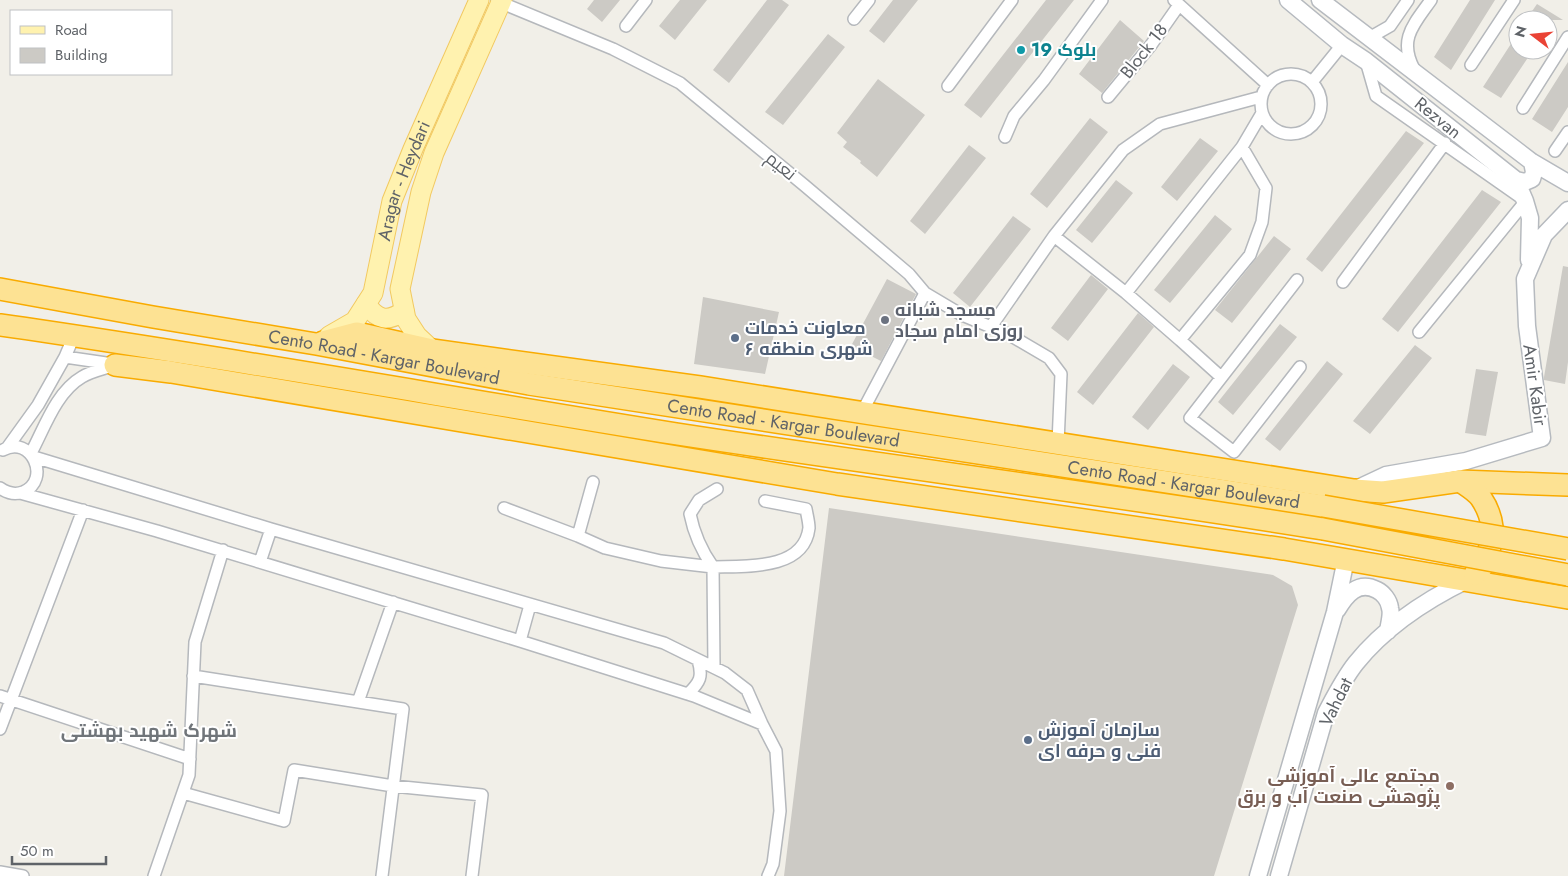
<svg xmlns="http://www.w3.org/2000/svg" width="1568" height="876" viewBox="0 0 1568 876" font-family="Jost,Cairo,sans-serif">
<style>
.building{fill:#cccac5}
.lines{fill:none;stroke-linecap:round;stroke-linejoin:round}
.street-casing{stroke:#b5b8bc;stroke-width:14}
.secondary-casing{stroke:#b6babf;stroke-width:19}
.primary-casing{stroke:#f2c960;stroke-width:21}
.highway-casing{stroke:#f9ab00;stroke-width:24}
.street{stroke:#fff;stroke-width:11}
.secondary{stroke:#fff;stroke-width:16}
.primary{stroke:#fff2af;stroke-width:19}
.highway{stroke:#fde293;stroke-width:21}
.highway-bridge-casing{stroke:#f9ab00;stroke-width:24;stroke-linecap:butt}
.highway-bridge{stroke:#fde293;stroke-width:21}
.culture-dot{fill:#0f9aa8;stroke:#fff;stroke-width:2}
.worship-dot{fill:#6b7280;stroke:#fff;stroke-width:2}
.service-dot{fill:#5c6f8a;stroke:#fff;stroke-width:2}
.education-dot{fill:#8d6e63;stroke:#fff;stroke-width:2}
.labels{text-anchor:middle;stroke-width:4;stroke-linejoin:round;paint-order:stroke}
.culture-label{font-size:18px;font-weight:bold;fill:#0d838f;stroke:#fff;text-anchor:start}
.street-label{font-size:18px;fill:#5f6368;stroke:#fff}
.worship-label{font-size:18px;font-weight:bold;fill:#5b616d;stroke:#fff;text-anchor:start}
.service-label{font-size:18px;font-weight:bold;fill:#4e5e75;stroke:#fff;text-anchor:start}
.education-label{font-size:18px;font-weight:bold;fill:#785e54;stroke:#fff;text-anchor:end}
.neighbourhood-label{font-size:19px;font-weight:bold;fill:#70757a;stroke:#fff}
</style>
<rect width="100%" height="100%" fill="#f1efe8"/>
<path class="building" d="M594,0H620L602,22L587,9Z
M680,0H707L675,40L659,26Z
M767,0H782L789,5L729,83L713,70Z
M893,0H918L884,43L869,31Z
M1046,0H1074L981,118L964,105Z
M1470,0H1495L1451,70L1434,57Z
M1537,4L1563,20H1526Z
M1120,20L1144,41L1102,93L1079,74Z
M1518,33V50H1533L1501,98L1483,87Z
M828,34L845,47L783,125L765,112Z
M1568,62V107L1552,132L1532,119Z
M878,79L925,115L877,177L860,163L861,161L843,147L847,142L837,133Z
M1090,118L1108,132L1047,208L1030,194Z
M1406,131L1424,143L1322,272L1306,259Z
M1200,138L1218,151L1177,201L1161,187Z
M969,145L986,158L925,234L910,221Z
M1116,180L1133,193L1092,243L1076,230Z
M1482,190L1501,202L1398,332L1382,319Z
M1215,215L1232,229L1170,303L1154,290Z
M1013,216L1031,229L970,307L953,293Z
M1274,236L1291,249L1232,323L1215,310Z
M1563,266L1568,267V362L1565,384L1544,380V377Z
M1091,275L1108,289L1068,341L1051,328Z
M887,279L916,294L881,361L851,346Z
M703,297L779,312L765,374L694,364Z
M1138,313L1154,327L1093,405L1077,392Z
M1280,324L1297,337L1233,415L1218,402Z
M1415,345L1432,358L1370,434L1353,421Z
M1327,361L1343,374L1280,451L1265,439Z
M1173,364L1190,377L1148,430L1132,417Z
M1476,369L1498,372L1486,436L1465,433Z
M829,508L1273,575L1292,586L1298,605L1214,876H784Z"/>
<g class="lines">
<defs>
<path id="street" d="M1174,0L1268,85
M497,1L613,49L680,83L804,185L909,274L925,293L862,412
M854,19L869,0
M626,26L646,0
M1369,38L1390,26L1408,0
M1366,61L1376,96L1523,199
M1471,65L1514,0
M1414,69C1398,39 1414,24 1431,0
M1261 104a30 30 0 1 1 60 0a30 30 0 1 1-60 0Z
M1312,82L1342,45
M948,86L1012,0
M1108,97L1151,45L1179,5
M1523,108L1568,37
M1005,137L1014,116L1044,80L1102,0
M1555,151L1568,132
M1054,236L1126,293L1180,340L1250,255L1262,222L1266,188L1242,147
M1297,280L1190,418L1234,452L1300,367
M1343,282L1445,143
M925,293L962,315L1008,334L1049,358L1061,374L1058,443
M1126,293L1242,147L1262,113
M990,328L1054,236L1123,150L1160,124L1261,97
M1419,332L1525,202
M1180,340L1221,377
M65,357L113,364
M7,448L38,405L65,357L74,336
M31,453C44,429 56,392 82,377C92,371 104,369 115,365
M34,457L271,529L664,643L725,673L747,690L762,724L776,751L780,811L773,864L768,876
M593,482L578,536L605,548L661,561L713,567
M0,488C7,493 15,495 23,492C52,480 31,434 3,450
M20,493L157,531L520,641L694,696L762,724
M504,508L578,536
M260,562L271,529
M713,567C701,550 694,534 690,514L699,500L717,489
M520,641L530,605
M714,667L713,567C744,566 804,571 809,528C809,522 807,515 806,509L765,501
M193,676L403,709L382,876
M688,694C700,682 703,677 698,660
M0,696L190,759
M358,702L393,602
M0,729L83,510
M183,793L284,821L294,770L393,786L482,795L472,876
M0,872L23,876
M154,876L189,775L195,642L223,550"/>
<path id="secondary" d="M1288,0L1342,45L1366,61L1516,180L1525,201L1530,218L1529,260
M1320,0L1532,162L1568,183
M1516,180L1525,182L1532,179L1534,172L1532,162
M1354,490L1386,475L1466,461L1542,438L1527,326L1525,279L1544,235L1568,210
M1337,610C1346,595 1358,580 1377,590C1383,593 1389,600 1390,608C1392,614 1389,624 1388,631
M1258,876L1335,612L1346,559
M1279,876L1326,713C1335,696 1344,678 1356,663C1385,627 1426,600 1467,580"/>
<g id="primary">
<path d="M366,304C378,321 388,322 404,311"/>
<path id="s1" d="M329,336L355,321L373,293L392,201L413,149L479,0"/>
<path d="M432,350L417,336L406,319L400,289L421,192L434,153L502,0"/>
</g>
<g id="highway">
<path id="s2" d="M0,289L153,317L316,344L529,384L1323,506"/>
<path d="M0,325C226,357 451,398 677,434C892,467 1108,494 1323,529"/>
<path d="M323,342L357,333L432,350L700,387L1354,490L1383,492L1460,481L1568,485"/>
<path d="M115,365L171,372L837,484L1284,549L1568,598"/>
<path d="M1460,481C1467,486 1476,491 1481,498C1487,507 1491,517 1492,527C1493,541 1486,567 1475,574"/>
</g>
</defs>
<use href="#street" class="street-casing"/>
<use href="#secondary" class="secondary-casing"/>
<use href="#primary" class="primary-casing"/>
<use href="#highway" class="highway-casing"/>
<use href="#street" class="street"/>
<use href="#secondary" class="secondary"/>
<use href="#primary" class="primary"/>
<use href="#highway" class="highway"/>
<defs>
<path id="highway-bridge" d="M1323,506L1568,549
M1323,529L1568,575"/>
</defs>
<use href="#highway-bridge" class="highway-bridge-casing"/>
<use href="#highway-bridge" class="highway-bridge"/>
</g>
<circle class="culture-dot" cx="1021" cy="50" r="5"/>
<circle class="worship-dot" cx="885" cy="320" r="5"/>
<g class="service-dot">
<circle cx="735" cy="338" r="5"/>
<circle cx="1028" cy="740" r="5"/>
</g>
<circle class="education-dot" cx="1450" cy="786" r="5"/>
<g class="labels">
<g class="culture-label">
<text x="1031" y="56">بلوک 19</text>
</g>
<g class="street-label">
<text transform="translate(1144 51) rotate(-52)" y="6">Block 18</text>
<text transform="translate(1438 118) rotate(39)" y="6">Rezvan</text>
<text transform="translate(781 166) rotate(39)" y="6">نعیم</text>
<text dy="6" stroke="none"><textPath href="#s1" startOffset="180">Aragar - Heydari</textPath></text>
<text dy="6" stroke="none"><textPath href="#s2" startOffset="390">Cento Road - Kargar Boulevard</textPath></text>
<text transform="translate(1535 385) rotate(82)" y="6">Amir Kabir</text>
<text dy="6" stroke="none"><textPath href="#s2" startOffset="795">Cento Road - Kargar Boulevard</textPath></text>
<text dy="6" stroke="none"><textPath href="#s2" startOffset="1200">Cento Road - Kargar Boulevard</textPath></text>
<text transform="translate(1336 702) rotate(-64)" y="6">Vahdat</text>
</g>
<g class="worship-label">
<text x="895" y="316">مسجد شبانه<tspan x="895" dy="21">روزی امام سجاد</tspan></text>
</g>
<g class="service-label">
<text x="745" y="334">معاونت خدمات<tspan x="745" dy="21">شهری منطقه ۶</tspan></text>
<text x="1038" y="736">سازمان آموزش<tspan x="1038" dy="21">فنی و حرفه ای</tspan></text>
</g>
<g class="education-label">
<text x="1440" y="782">مجتمع عالی آموزشی<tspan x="1440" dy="21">پژوهشی صنعت آب و برق</tspan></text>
</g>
<g class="neighbourhood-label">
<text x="149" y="737">شهرک شهید بهشتی</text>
</g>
</g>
<rect x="10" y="10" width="162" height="65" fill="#ffffff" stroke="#bfc1c3"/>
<rect x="20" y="26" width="25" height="8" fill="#fff2af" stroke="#bfc1c3"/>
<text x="55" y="35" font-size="15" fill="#5f6368">Road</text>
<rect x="20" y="48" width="25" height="15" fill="#cccac5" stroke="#bfc1c3"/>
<text x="55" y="60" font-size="15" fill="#5f6368">Building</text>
<g transform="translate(1533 35) rotate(286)"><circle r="24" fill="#ffffff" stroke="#bfc1c3"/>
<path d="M0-4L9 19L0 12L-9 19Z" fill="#ea4335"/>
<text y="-8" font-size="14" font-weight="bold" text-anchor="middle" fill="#5f6368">N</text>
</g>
<path d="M12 856v8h94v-8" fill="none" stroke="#5f6368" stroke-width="2.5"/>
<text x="20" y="856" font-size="15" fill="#5f6368" stroke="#ffffff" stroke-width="4" paint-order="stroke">50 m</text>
</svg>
